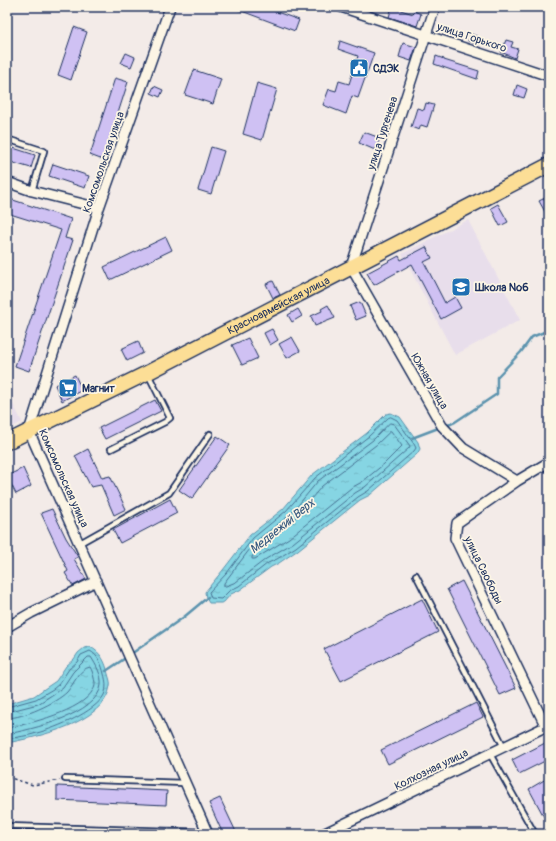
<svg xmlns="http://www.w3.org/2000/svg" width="556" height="841" viewBox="0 0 556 841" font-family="Pangolin,sans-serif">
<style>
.built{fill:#e8deeb}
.water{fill:url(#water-ripples);stroke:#5b93ae}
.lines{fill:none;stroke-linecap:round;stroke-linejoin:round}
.shore{stroke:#467193;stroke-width:1}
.stream{stroke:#5b93ae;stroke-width:2.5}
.building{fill:#cfc1f3;stroke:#1b2f5e}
.service-casing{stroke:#1b2f5e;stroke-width:8}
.minor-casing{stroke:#1b2f5e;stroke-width:12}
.primary-casing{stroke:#1b2f5e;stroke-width:17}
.path{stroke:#1b2f5e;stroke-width:1.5;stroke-dasharray:3 3;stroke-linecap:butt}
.service{stroke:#fcf5e5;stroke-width:4.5}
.minor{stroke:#fcf5e5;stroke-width:9}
.primary{stroke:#fcde96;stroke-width:14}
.labels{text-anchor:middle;stroke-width:3.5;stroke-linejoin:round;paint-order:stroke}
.street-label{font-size:11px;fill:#1b2f5e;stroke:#fcf5e5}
.poi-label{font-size:11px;font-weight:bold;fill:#1b2f5e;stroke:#fcf5e5;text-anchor:start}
.water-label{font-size:12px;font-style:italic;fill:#36587f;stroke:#fcf5e5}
</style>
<defs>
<pattern id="water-ripples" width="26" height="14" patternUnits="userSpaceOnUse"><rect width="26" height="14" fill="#86d5e3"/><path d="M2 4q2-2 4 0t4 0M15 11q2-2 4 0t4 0" fill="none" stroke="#73b7c5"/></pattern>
</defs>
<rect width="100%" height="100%" fill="#f3ebe8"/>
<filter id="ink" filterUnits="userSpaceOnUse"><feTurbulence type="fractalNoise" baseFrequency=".025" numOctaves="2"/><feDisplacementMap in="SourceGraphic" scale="8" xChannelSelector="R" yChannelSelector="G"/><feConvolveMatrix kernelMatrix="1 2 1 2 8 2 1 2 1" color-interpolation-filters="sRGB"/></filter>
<g filter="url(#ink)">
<path class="built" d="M468,220L520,320L455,355L402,254Z
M7,392L22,422L7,430Z"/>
<path class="water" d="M391,413L400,417L418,442L420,449L417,454L370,495L360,500L298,550L279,563L271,567L240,590L231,594L224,602L221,603H209L206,598L205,592L223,570L250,535L283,509L312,475L367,433L386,414Z
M90,647C101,652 106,663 108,674C109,678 111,682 110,686C105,723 37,737 7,743V704L34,696L50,685L56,681L66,666L74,659L78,653L84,648Z"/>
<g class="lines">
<path class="shore" d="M391,417L397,420L414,444L416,448L414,451L368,491L358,497L296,547L277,559L268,563L239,586L229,591L221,599L211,598L209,592L227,573L253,538L286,511L315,478L369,436L388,418Z
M390,423L394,424L410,446L409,448L365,487L355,493L293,543L266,559L236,582L226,586H224V583L256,541L290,515L318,481L373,440Z
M391,431L402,446L384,464L362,482L351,488L289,538L255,559H252V557L261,545L294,519L322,486L376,445Z
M7,707L36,699L53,689L59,684L69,669L77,662L81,655L90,651C98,655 102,665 104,674C106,681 107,688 104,695C95,712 56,728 37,733C28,736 17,737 7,739
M7,712L38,704L55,693L63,687L73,672L88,657H91C96,665 102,675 101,685C98,714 30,730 7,734
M7,718C23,718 56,703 67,692C74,684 79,669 90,667C92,670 93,674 94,678C95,682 96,686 93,690C82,711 29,724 7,728"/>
<path class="stream" d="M446,426L455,422L497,394V377L521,352L532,337L549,330
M412,438L441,427
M131,654L184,617L208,597
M106,671L127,657"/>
</g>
<path class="building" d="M231,7H263L299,20L295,31Z
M392,7L413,14L414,11L421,14L417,26L389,17Z
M74,27L87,32L71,80L58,75Z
M471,34L479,37L477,44L468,41Z
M506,40L513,42L511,47L518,49L515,58L501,52Z
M340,41L374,53L358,98L352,96L346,114L323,105L329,89L336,91L339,81L349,84L358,56L338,49Z
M403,43L416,47L411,61L399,57Z
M126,53L135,57L131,67L121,63Z
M436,56L444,59V60L479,71L477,79L434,64Z
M194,70L221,79L213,104L185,95Z
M115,78L128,82L103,160L90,155Z
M257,83L277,89L262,140L243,134Z
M517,85L527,89L524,98L514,95Z
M154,86L163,90L160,97L151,93Z
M426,103L434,105L427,127L421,125L419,130L411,127L417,108L424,110Z
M364,132L380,138L375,150L359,143Z
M7,146L35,155L31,168L7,161Z
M211,147L224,151L211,194L198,190Z
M53,164L89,176L85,188L49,176Z
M549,196V219L539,201Z
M7,198L71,219L65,238L73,240L29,371L15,366L61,230L7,213Z
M498,204L508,222L500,226L491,208Z
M166,237L172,250L110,280L104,267Z
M426,247L432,258L424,262L445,303L455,297L461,308L441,319L412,264L374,285L367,273L399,256L401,260Z
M273,281L280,295L273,298L266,284Z
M360,302L366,316L356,320L350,306Z
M328,305L335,318L315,326L311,316L322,311L321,309Z
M298,309L302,316L292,322L288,315Z
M272,329L278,340L270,345L264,333Z
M292,337L300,351L287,358L279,344Z
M248,338L258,358L242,365L232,345Z
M138,341L143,353L127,361L121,349Z
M75,375L82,390L62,401L55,385Z
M155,400L161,411L105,439L99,428Z
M217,436L230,445L192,499L179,490Z
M88,449L102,478L110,476L126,509L114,515L101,485L91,487L75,456Z
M23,468L31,486L16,494L7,476Z
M170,499L177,513L120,543L113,530Z
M52,509L66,538L78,557L74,559L86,579L73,586L65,573L68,571L41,513Z
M462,581L516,688L500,695L447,589Z
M422,599L438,632L341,681L324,649Z
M476,703L483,717L388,764L381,750Z
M549,741V759L519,774L512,760Z
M546,779L549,784V826L529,789Z
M57,786L167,791L166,805L57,800Z
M220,798L237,834H223L209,803Z"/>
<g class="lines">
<defs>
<path id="service" d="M7,139L44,151L32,191
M111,449L165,422L170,418L148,374
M80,543L169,493L210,434
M416,575L504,747
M490,754L535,834
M65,779L185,783
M7,826L207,832"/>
<path id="minor" d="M170,7L99,208L29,431L208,834
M341,7L549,76
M435,7L351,267L442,426L463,448L517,481
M7,182L32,191L99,208
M7,627L31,613L96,581
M546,727L455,538L457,523L517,481L549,462
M323,834L549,725"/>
<g id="primary">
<path id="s1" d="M7,442L147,373L549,165"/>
</g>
</defs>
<use href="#service" class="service-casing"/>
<use href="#minor" class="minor-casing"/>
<use href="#primary" class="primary-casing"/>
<path class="path" d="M7,777L33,785L60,780"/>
<use href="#service" class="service"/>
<use href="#minor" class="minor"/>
<use href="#primary" class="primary"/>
</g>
</g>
<defs>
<symbol id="civic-square" viewBox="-11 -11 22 22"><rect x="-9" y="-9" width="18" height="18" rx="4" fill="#1f6fb2" stroke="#fcf5e5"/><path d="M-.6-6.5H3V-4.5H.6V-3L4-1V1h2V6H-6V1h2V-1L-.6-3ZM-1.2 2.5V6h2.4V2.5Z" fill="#fff"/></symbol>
<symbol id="school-square" viewBox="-11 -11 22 22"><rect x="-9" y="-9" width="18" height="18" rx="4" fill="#1f6fb2" stroke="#fcf5e5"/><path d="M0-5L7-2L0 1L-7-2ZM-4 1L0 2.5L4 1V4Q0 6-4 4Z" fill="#fff"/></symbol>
<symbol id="supermarket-square" viewBox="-11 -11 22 22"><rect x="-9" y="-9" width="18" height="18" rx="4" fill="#1f6fb2" stroke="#fcf5e5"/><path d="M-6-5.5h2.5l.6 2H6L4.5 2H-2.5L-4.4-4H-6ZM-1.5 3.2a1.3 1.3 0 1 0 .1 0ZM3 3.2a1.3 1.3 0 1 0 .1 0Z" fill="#fff"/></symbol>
</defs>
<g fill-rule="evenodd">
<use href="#civic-square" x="348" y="57" width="22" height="22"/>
<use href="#school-square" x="450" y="276" width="22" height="22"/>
<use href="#supermarket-square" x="57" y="377" width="22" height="22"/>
</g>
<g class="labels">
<g class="street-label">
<text transform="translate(472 37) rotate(18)" y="4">улица Горького</text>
<text transform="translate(382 133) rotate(-72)" y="4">улица Тургенева</text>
<text transform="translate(103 162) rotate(-71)" y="4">Комсомольская улица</text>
<text dy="4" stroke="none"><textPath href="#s1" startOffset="304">Красноармейская улица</textPath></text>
<text transform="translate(430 381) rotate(60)" y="4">Южная улица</text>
<text transform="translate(64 478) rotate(66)" y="4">Комсомольская улица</text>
<text transform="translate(484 570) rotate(64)" y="4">улица Свободы</text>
<text transform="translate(431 769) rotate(-26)" y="4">Колхозная улица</text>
</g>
<g class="poi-label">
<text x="373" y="72">СДЭК</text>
<text x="475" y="291">Школа №6</text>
<text x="82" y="392">Магнит</text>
</g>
<g class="water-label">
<text transform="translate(282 526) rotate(-39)" y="4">Медвежий Верх</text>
</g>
</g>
<rect width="556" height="841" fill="none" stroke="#fcf5e5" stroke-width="24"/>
<rect x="12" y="12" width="532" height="817" fill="none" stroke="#1b2f5e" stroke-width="1.5" filter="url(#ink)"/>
</svg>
